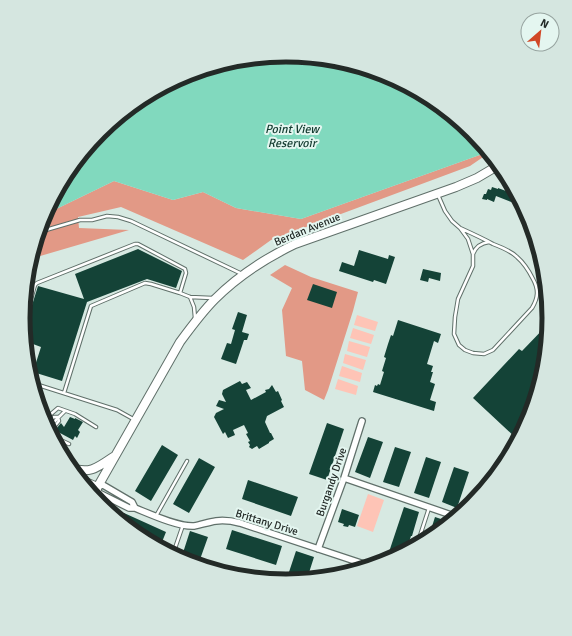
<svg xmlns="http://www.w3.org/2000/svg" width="572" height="636" viewBox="0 0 572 636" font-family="Signika,sans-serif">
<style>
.green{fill:#fec4b6}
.forest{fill:#e29986}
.water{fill:#81d9be}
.building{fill:#144337}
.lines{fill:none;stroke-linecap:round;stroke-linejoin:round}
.lane-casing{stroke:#60706a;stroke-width:4.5}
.street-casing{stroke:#60706a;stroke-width:8}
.secondary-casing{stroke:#60706a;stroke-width:10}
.lane{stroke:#fff;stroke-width:2.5}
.street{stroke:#fff;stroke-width:5.5}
.secondary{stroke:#fff;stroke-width:8}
.labels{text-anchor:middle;stroke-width:4;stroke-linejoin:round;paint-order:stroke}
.street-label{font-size:11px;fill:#232a27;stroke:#e4f6f0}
.water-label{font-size:12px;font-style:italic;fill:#133b30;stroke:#e4f6f0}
.rim{fill:none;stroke:#232a27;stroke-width:5}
</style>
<rect width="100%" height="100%" fill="#d7e9e2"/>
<path class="green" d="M357,315L378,322L375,331L354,325Z
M353,328L374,335L371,344L350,338Z
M349,341L370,347L367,357L347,351Z
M345,354L366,360L363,370L343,363Z
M342,366L362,373L360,382L339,376Z
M338,379L358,386L356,395L335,389Z
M368,494L384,500L373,532L357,526Z"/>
<path class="forest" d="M488,152L489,153L470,166L271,240L243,260L121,207L78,217L79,228L129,230L30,259L43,217L46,212L48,213L114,181L173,200L203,192L236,208L301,219Z
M285,265L311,277L358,292L353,311L328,390L324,400L305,390L302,361L286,356L282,310L292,288L270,275Z"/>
<path class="water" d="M286,55L338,60L387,75L432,99L472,132L488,152L301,219L236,208L203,192L173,200L114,181L48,213L46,212L67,172L100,132L140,99L186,75L235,60Z"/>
<path class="building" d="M492,187L498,189V188L517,195L524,207L496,196L494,202L487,199V200L482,199L484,194H486L488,189L491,190Z
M138,249L182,271L176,288L147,279L87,302L62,381L33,372L41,347L25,341L24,331L38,286L84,299L75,274Z
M359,250L388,259L389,255L395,257L386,284L374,280L373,282L339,271L342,262L354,266Z
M423,269L441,273L440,281L429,278L428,282L420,280Z
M313,284L337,292L332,308L307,300Z
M238,312L247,315L242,332L249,334L247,340H244L236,364L221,359L227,343L231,344L235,330L232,329Z
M398,320L441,334L438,343L434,341L427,364L433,366L431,372H433L430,382L435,384L430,400L436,402L434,411L373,392L375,385L377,386L378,384L380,385L384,372L382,371L386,358L384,357L388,344L391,335L393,336Z
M549,323L544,370L529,419L520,436L517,439L473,398L519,349L522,351Z
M240,381L242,384L247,382L251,388L246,390L251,400L266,392L265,390L269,389L272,385L276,392L278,391L282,400L281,401L284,407L267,416L265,422L270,433H271L274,439L269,442V443L259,449L257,446L252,449L249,447L250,445L248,442L250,441L246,434L248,433L244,425L233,430L235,435L228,438L225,432L223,434L214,417L216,413L224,409L216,406L219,400L226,402L222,394L223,390Z
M70,417L75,419V418L83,422L78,430L80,432L77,438L75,436L73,440L60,433L56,429L61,423L64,427Z
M327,423L344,429L327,480L309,474Z
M368,437L383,442L370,478L355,472Z
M162,445L178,455L151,501L135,491Z
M395,447L411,452L399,487L383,482Z
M426,457L441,462L429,498L414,493Z
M199,458L215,467L189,513L173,504Z
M454,467L469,472L457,508L442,502Z
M485,477L492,479L479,495Z
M248,480L298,497L291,516L242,499Z
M404,507L419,512L412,536H411L406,551L386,561Z
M342,509L359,515L355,527L349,525L348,527L343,526L344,524L338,522Z
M124,513L166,532L160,547L140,537L121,521Z
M435,517L450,522L428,539Z
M232,530L282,546L276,565L226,549Z
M190,531L208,537L198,565L181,559Z
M296,551L314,557L307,579L286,581Z"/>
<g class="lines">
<defs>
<path id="lane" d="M438,195L445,211L452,221L460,228L468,239L473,254V266L458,299L455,317L454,334L459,345L465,350L473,353L484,354L493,350L532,308C538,298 539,290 533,279C529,271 524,263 517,257C511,251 501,247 493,244C482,238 471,233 460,228
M39,232L80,220H92L107,216L118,217L131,221L242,274
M473,254C476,246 481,243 489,242
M190,297L194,307L195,318
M24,324L35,285L37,283L135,244H138L185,269L186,273L180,293
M32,383L117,410L135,420
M64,393L91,306L145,283L151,284L180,293L190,297L212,298
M44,420L58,408L75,414L96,427
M49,427L65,411
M50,427H54L59,421L58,418
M49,429V422L54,417H58
M52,436L69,444
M156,516L187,461
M417,545L429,508
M173,554L183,525"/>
<path id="street" d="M344,478L457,517
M103,485L132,502L135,508H129L99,493L97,487Z
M135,508C150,514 178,527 194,526C201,525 208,522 216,521C224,520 232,521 240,523L370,566
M318,549L344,478L362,421"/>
<path id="secondary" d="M71,468C90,474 97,468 113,457
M79,479L97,487
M93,495L180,342C191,327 202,312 215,299C238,276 266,258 295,244L456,187L477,178L499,165"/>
</defs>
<use href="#lane" class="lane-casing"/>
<use href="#street" class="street-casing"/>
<use href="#secondary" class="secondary-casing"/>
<use href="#lane" class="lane"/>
<use href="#street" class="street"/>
<use href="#secondary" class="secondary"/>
</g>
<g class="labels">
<g class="street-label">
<text transform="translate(307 229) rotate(-22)" y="4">Berdan Avenue</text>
<text transform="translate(331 482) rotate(-71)" y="4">Burgandy Drive</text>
<text transform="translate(267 522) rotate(17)" y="4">Brittany Drive</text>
</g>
<g class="water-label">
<text x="292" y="133">Point View<tspan x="292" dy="14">Reservoir</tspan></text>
</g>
</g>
<path d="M0 0H572V636H0ZM30 318a256 256 0 1 1 512 0a256 256 0 1 1-512 0Z" fill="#d5e6e0" fill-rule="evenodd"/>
<path class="rim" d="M30 318a256 256 0 1 1 512 0a256 256 0 1 1-512 0Z"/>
<g transform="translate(540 32) rotate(28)"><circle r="19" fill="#e4f6f0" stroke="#97a4a0"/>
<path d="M0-3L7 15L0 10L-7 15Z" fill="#d14726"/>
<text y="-6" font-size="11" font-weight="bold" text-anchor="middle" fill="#232a27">N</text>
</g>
</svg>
